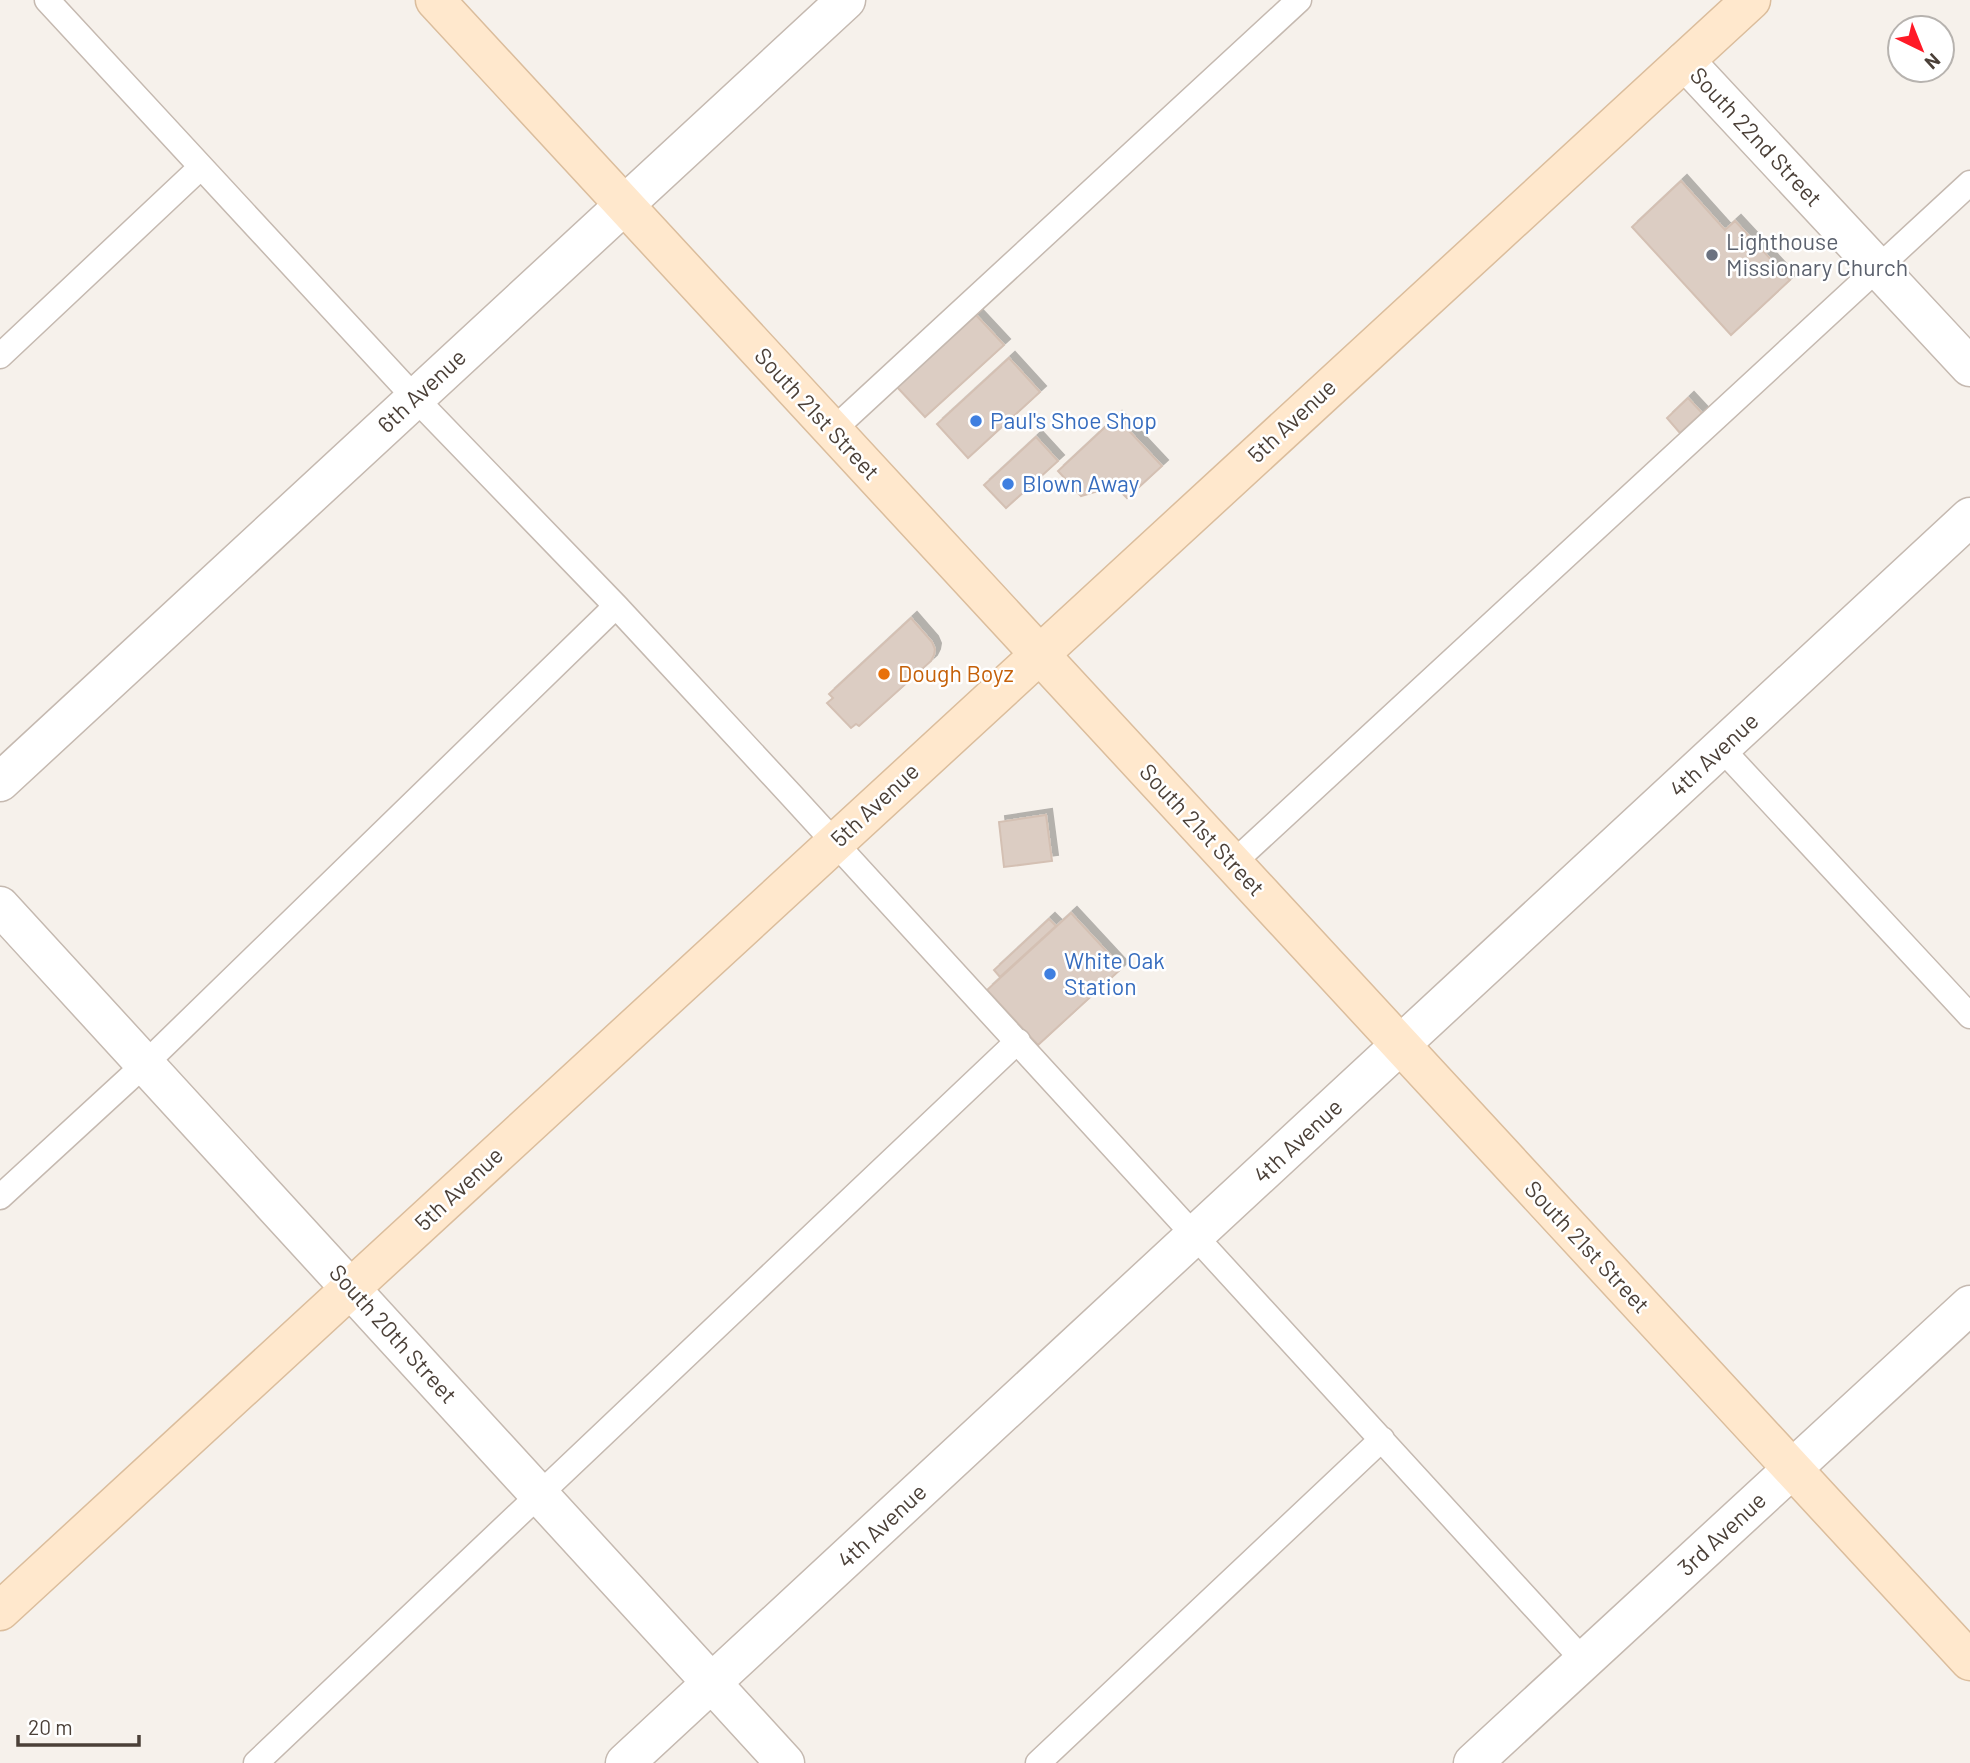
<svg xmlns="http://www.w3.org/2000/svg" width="1970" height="1763" viewBox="0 0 1970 1763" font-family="Barlow,sans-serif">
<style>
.building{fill:#dccdc3;stroke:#d4c0b3;stroke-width:2;filter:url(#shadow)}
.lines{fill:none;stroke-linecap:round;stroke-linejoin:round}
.lane-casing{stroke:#c5b9b0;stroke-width:27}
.street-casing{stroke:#c5b9b0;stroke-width:41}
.secondary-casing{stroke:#dbbd9c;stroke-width:41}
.lane{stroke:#fff;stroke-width:24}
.street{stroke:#fff;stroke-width:38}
.secondary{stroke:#ffe8cd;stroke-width:38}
.worship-dot{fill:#6b7280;stroke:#fff;stroke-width:2.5}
.shop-dot{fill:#3f7fe0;stroke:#fff;stroke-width:2.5}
.food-dot{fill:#e8710a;stroke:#fff;stroke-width:2.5}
.labels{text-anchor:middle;stroke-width:5;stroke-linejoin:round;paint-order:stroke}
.street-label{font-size:23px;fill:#4b4038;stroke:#fff}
.worship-label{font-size:23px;fill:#5b616d;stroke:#fff;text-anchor:start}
.shop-label{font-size:23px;fill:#366cbe;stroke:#fff;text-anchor:start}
.food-label{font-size:23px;fill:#c56008;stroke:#fff;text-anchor:start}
</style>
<defs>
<filter id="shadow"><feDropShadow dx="6" dy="-6" stdDeviation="0" flood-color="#0004"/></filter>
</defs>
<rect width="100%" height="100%" fill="#f6f1eb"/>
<path class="building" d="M1681,181L1725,230L1735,221L1790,280L1731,335L1632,227Z
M976,315L1004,345L925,417L897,387Z
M1009,358L1040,392L968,458L937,424Z
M1688,398L1702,413L1680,433L1667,418Z
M1116,417L1162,466L1127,498L1115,486L1081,496L1058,471Z
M1036,437L1058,461L1006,508L984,485Z
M911,618L932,642L935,649L934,655L931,661L859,726L856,724L851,728L827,703L833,698L829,694Z
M1046,815L1052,861L1004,867L999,822Z
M1071,913L1122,968L1038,1045L987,990Z
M1049,919L1056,926L1000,977L994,970Z"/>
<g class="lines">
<defs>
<path id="lane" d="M47,0L415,398L616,606L792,796L1584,1661
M0,356L201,167
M833,430L1299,0
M1721,748L1970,1016
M1233,863L1970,183
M0,1197L146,1063L616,606
M256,1763L1018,1041
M1038,1763L1382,1439"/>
<path id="street" d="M1685,61L1970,367
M0,782L846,0
M0,906L785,1763
M625,1763L1970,517
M1473,1763L1970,1305"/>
<path id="secondary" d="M435,0L1970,1661
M0,1611L1751,0"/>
</defs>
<use href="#lane" class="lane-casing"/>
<use href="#street" class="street-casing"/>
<use href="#secondary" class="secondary-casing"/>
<use href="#lane" class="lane"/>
<use href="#street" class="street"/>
<use href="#secondary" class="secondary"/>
</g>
<circle class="worship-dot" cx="1712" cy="255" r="7"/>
<g class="shop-dot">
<circle cx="976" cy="421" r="7"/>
<circle cx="1008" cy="484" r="7"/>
<circle cx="1050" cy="974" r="7"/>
</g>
<circle class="food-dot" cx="884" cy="674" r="7"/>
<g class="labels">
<g class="street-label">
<text transform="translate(1756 137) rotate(47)" y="8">South 22nd Street</text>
<text transform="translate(422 391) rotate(-43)" y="8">6th Avenue</text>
<text transform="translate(817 414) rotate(47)" y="8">South 21st Street</text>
<text transform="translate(1292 421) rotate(-43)" y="8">5th Avenue</text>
<text transform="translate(1714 755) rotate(-43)" y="8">4th Avenue</text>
<text transform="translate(875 805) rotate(-43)" y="8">5th Avenue</text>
<text transform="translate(1202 830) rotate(47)" y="8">South 21st Street</text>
<text transform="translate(1298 1141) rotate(-43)" y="8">4th Avenue</text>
<text transform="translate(459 1189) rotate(-43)" y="8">5th Avenue</text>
<text transform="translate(1587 1247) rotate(47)" y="8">South 21st Street</text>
<text transform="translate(393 1334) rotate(48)" y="8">South 20th Street</text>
<text transform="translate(882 1526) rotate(-43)" y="8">4th Avenue</text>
<text transform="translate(1722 1534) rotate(-43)" y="8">3rd Avenue</text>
</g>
<g class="worship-label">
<text x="1726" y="250">Lighthouse<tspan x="1726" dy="26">Missionary Church</tspan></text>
</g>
<g class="shop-label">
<text x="990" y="429">Paul's Shoe Shop</text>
<text x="1022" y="492">Blown Away</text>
<text x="1064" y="969">White Oak<tspan x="1064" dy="26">Station</tspan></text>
</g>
<g class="food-label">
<text x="898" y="682">Dough Boyz</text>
</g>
</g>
<g transform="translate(1921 49) rotate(137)"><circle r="33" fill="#ffffff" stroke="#b7b3af" stroke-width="2"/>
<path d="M0-5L12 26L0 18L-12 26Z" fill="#ff1a27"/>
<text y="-10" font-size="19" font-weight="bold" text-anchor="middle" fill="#4b4038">N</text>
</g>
<path d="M18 1735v10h121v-10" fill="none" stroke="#4b4038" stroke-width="3.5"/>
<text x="28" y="1735" font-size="21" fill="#4b4038" stroke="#ffffff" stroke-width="5" paint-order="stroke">20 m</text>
</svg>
